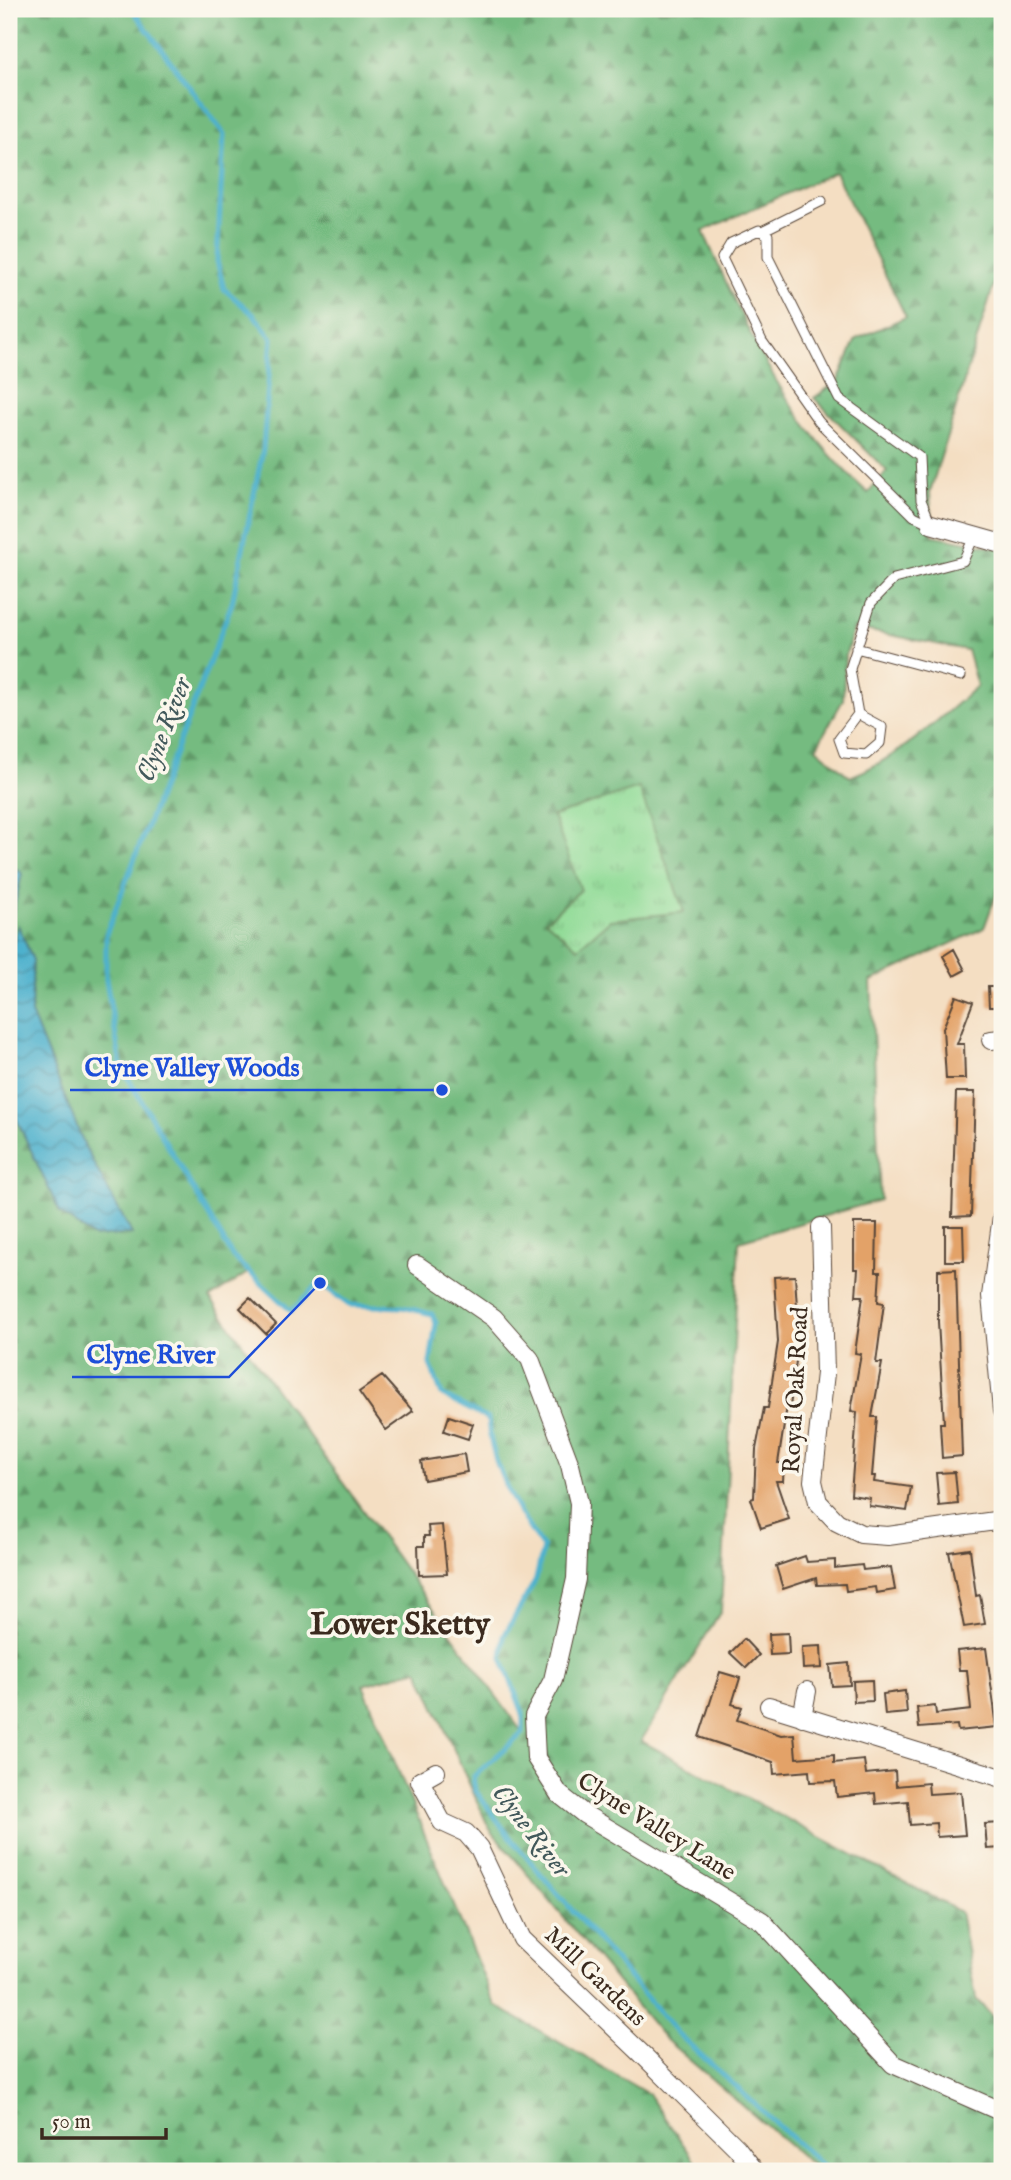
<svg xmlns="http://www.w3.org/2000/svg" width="1011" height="2180" viewBox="0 0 1011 2180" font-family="'IM FELL English',serif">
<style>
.forest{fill:url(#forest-firs);stroke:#58724f;stroke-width:2;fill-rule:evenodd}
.park{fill:url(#park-tufts);stroke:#66825a;stroke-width:2}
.water{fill:url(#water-waves);stroke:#446e76;stroke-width:2}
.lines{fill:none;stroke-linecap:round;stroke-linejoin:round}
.stream{stroke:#4eb1cd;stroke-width:5}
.building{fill:#e3a268}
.lane-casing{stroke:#574537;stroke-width:11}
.street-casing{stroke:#574537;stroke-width:20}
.lane{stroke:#fff;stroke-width:9}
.street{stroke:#fff;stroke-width:18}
.labels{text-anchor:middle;stroke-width:7;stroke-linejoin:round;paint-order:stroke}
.street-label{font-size:24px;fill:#3b2a1e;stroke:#fbf7ec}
.water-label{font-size:26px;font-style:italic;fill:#42595b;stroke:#fbf7ec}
.district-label{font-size:32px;font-weight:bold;fill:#3b2a1e;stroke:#fbf7ec}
.leader{fill:none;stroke:#1d4ed8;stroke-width:2.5}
.callout-dot{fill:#1d4ed8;stroke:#fbf7ec;stroke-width:2.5}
.callout-label{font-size:26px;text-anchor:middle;font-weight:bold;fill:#1d4ed8;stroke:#fbf7ec;stroke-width:7;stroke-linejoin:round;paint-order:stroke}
</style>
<defs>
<pattern id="forest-firs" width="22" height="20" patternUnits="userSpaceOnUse" patternTransform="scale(1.75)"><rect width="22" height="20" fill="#74bb80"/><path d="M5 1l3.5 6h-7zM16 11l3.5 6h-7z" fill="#609868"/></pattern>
<pattern id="park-tufts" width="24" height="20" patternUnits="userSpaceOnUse" patternTransform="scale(1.75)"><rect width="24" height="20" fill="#91db97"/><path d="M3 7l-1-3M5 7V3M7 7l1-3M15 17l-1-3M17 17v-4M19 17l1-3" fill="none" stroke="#7ebc82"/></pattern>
<pattern id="water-waves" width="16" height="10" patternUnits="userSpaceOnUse" patternTransform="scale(1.75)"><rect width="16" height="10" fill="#4eb1cd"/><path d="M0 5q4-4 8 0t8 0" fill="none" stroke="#4290a6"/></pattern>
</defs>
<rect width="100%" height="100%" fill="#fbf7ec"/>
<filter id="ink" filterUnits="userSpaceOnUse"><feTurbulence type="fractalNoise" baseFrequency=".0143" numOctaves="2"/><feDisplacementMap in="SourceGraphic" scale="14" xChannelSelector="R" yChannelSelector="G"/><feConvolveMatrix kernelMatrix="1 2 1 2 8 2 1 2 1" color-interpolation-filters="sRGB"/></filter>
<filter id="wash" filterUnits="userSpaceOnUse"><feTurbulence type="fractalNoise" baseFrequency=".00686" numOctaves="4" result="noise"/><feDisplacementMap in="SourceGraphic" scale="28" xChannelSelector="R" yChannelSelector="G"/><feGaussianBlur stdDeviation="1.57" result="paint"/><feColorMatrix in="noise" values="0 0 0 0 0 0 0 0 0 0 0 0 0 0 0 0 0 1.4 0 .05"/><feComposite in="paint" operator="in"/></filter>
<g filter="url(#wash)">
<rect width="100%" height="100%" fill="#f4dec2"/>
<path class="forest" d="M9,9H999L1002,15V258L930,492L932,535L1002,549V878L984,928L871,981L880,1200L739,1241L721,1611L641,1741L960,1912L976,1999L1002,2027V2171H819L664,2038L489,1828L418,1669L363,1685L495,2005L648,2094L702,2171H9ZM835,172L906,317L856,339L838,381L814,398L887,471L868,493C783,417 748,331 703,231ZM854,628L967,650L977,686C938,720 899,758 850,777L816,748L843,700L845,657ZM581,890L684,912L610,920L578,947L546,921ZM249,1272L291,1311L320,1283L349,1305L403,1307L432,1314L436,1324L430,1364L442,1395L488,1419C491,1465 516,1511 543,1548L536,1579L504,1636L502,1658L523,1713L522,1732L210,1298Z"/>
<path class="park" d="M639,788L684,912L610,920L578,948L546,921L581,890L553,816Z"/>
<path class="water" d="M18,869L22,874L9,930V879Z
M18,925L33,960L31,1013L86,1149L132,1234L93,1237L60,1213L9,1103V960Z"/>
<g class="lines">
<path class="stream" d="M132,9L224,134L217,261L224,289L254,315L272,338L263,449L232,603L106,934V980L121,1066L233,1257L291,1311L320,1283L349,1305L403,1307L432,1314L436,1323L430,1364L442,1395L488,1419C491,1465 516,1511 543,1548L536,1579L504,1636L502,1658L523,1713V1733L473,1777L475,1790L512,1840L677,2033L828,2171"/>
</g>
<g id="blocks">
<path class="building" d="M954,949L965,970L954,976L943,956Z
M988,987H1002V1007H989Z
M956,996L973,1002L957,1044H964L965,1079H946L943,1028Z
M956,1092H975L971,1216L952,1217Z
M854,1223H877L876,1272H880L878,1302L884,1303L876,1363H882L872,1417H877L872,1476H875L874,1482L911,1487L907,1511L869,1506L870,1498L851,1495L857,1412L851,1411L861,1354L855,1353L863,1296H856L858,1269H854Z
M945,1226H963L964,1261H945Z
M956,1269L962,1456L942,1458L940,1423H944L938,1322V1270Z
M795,1276L799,1338L790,1407L787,1406L778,1463H784L783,1481H776L789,1519L761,1528L751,1499L754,1498L756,1449L764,1408H768L778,1342L774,1277Z
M250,1298L276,1324L266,1334L240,1308Z
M382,1376L413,1411L386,1430L359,1392Z
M449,1416L473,1424L468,1439L444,1431Z
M464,1454L467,1472L424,1480L421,1461Z
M955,1472L958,1504L939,1506L936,1473Z
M442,1525L447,1574L419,1575L418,1546H424V1536H429L428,1526Z
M970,1549L976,1596L980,1595L985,1624L964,1627L949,1552Z
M805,1556L807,1562L835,1560V1568L862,1565L863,1570L891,1567L895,1590L876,1593L875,1587L846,1591L845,1584L817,1585L816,1578L783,1589L776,1566Z
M788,1633L789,1654L770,1655L769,1634Z
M744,1639L759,1655L746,1668L730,1653Z
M821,1646L822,1668L803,1669L802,1647Z
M986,1648L997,1727L958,1731L957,1725L919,1728L917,1708L935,1706L936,1714L971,1710L967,1670H959L957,1651Z
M849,1663L850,1685L832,1686L830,1665Z
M720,1672L740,1678L732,1704L742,1707L737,1720L781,1735L794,1734L796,1758L834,1755V1763L864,1760L866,1774L895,1771L896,1786L928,1783L929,1794L961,1792L965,1835L937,1837L936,1823L910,1825L908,1801L876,1804L875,1793L837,1797L835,1781L810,1782L809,1771L774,1774L773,1762L699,1737Z
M872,1680L873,1701L854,1702L853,1681Z
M905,1691L907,1713L885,1715L883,1694Z
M1002,1823V1848L987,1849L985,1824Z"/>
</g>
</g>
<g filter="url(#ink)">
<use href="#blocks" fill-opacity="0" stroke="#574537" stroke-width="2"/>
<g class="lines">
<defs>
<path id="lane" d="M759,230L768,235V257L839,399L919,457L921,500L931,524L914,516L819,422L762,341L722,258L731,243Z
M764,230L822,201
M856,648L961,676
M858,714L839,739L844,753L866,755L880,743L882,727L858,714L850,669L871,603L894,579L963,561L974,537"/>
<path id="street" d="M931,524L1002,544
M991,1040L1002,1039
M1002,1216L991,1296L1002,1411
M821,1227L825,1373L813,1481L818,1502L837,1522L861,1534L888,1536L1002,1520
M417,1265L494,1318L530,1359L570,1465L579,1503L576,1579L553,1680L534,1716L536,1758L559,1794L584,1814L762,1921L893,2064L1002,2112
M769,1706L1002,1778
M802,1717L807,1691
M436,1772L420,1781L442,1822L466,1833L479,1848L522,1939L642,2054L737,2148L755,2171"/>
</defs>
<use href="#lane" class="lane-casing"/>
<use href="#street" class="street-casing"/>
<use href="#lane" class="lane"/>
<use href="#street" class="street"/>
</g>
</g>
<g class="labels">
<g class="street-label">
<text transform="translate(795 1390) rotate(-87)" y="8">Royal Oak Road</text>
<text transform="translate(657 1826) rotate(32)" y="8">Clyne Valley Lane</text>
<text transform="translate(596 1976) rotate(44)" y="8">Mill Gardens</text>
</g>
<g class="water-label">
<text transform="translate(163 729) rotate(-69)" y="9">Clyne River</text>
<text transform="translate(532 1830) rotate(52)" y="9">Clyne River</text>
</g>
<g class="district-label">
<text x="400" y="1634">Lower Sketty</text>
</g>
</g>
<path class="leader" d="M442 1090L313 1090H70M320 1283L229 1377H72"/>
<g class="callout-dot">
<circle cx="442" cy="1090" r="7"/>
<circle cx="320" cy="1283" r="7"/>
</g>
<g class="callout-label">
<text x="192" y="1076">Clyne Valley Woods</text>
<text x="151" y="1363">Clyne River</text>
</g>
<rect width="1011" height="2180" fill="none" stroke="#fbf7ec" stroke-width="35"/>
<path d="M42 2128v10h124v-10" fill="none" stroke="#3b2a1e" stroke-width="3.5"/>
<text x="52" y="2128" font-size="21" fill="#3b2a1e" stroke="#fbf7ec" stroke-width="5" paint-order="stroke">50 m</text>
</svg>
